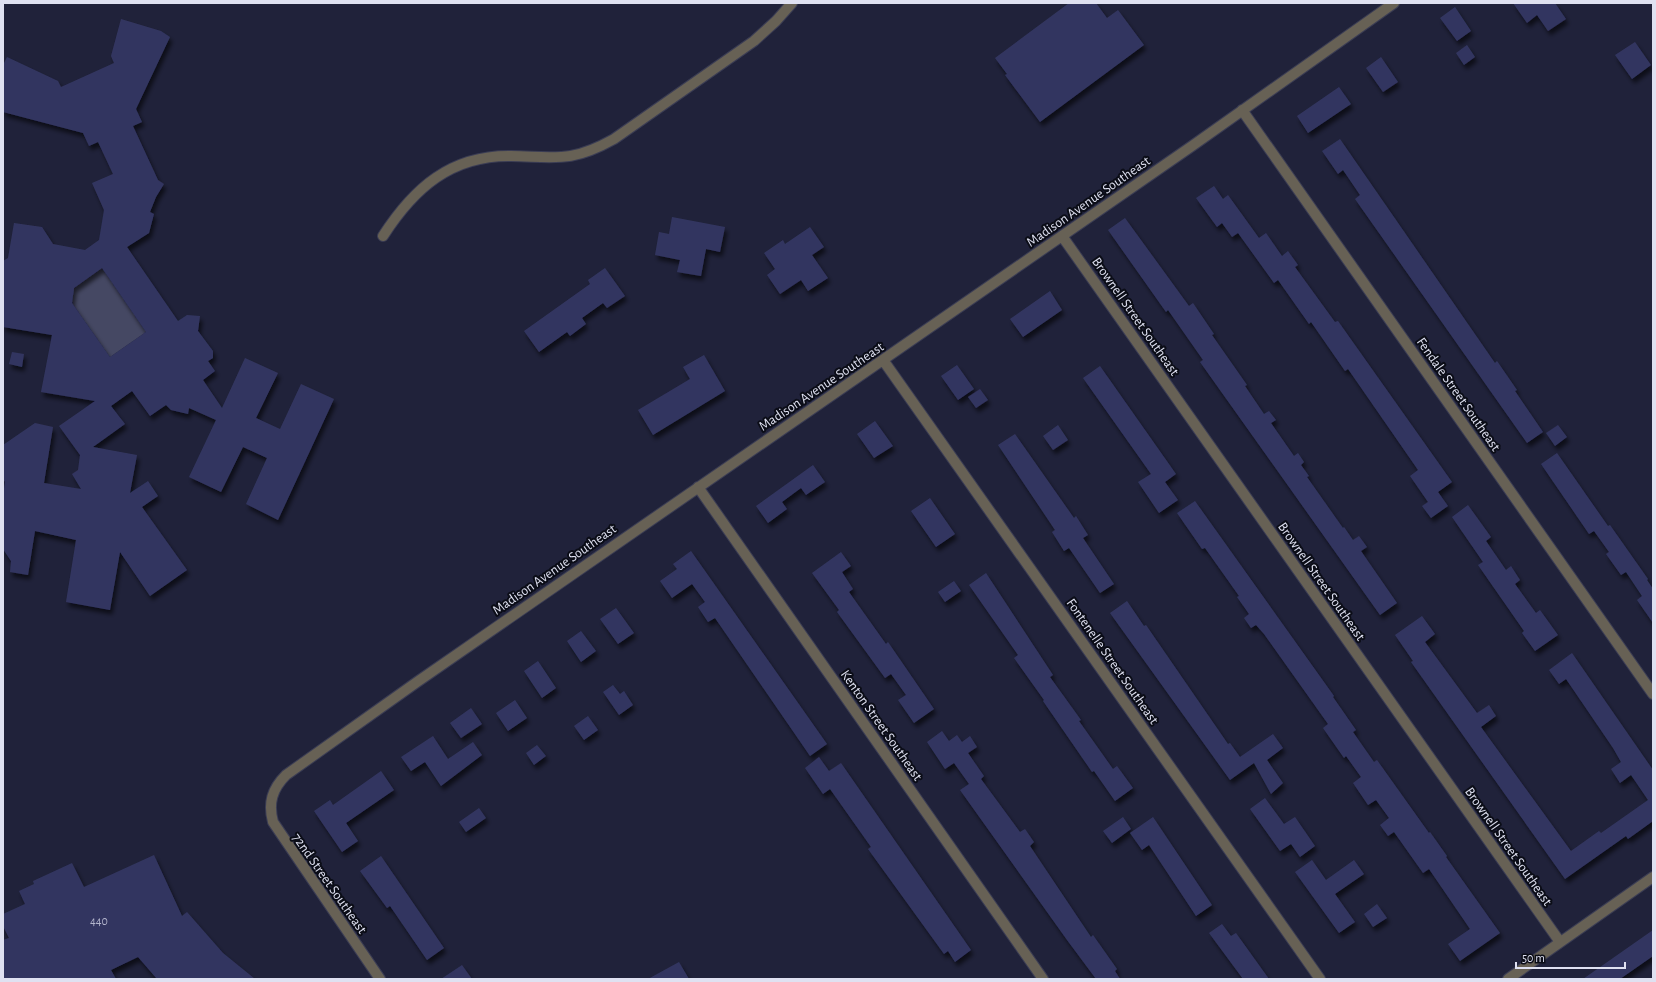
<svg xmlns="http://www.w3.org/2000/svg" width="1656" height="982" viewBox="0 0 1656 982" font-family="'Alegreya Sans',sans-serif">
<style>
.green{fill:#454863}
.building{fill:#333660;fill-rule:evenodd;filter:url(#shadow)}
.lines{fill:none;stroke-linecap:round;stroke-linejoin:round}
.minor-casing{stroke:#3b3d54;stroke-width:12}
.minor{stroke:#676155;stroke-width:10}
.labels{text-anchor:middle;stroke-width:4;stroke-linejoin:round;paint-order:stroke}
.number-label{font-size:12px;fill:#b4b6cd}
.street-label{font-size:14px;fill:#dfe1f1;stroke:#0b0d17}
</style>
<defs>
<filter id="shadow"><feDropShadow dx="2.5" dy="4.5" stdDeviation="2" flood-color="#0009"/></filter>
</defs>
<rect width="100%" height="100%" fill="#20223a"/>
<path class="green" d="M102,268L146,332L110,357L72,303L73,293L71,290Z"/>
<path class="building" d="M1069,3H1096L1107,18L1118,10L1144,45L1040,122L1005,75L1007,74L995,58Z
M1513,3H1555L1566,19L1548,31L1537,15L1527,23Z
M1455,7L1471,31L1457,41L1440,18Z
M121,19L161,31L170,37L136,109L142,122L133,126L158,180L164,184L156,197L150,212L154,214L149,233L127,247L178,321L187,315L200,316L198,331L213,351V358L208,361L215,371L203,380L222,408L245,358L278,373L256,418L280,429L301,384L334,399L278,520L246,504L267,458L243,447L221,492L189,477L216,420L189,408L188,414L171,410L166,405L150,416L132,391L111,406L125,424L93,447L137,455L130,493L148,481L158,496L142,507L187,570L150,596L120,552L110,610L66,602L76,540L35,531L28,575L10,572L11,561L3,549V494L5,482L3,479V445L35,423L53,427L44,483L81,489L72,474L78,470L80,455L59,426L95,401L41,392L52,335L3,327V261L8,258L14,223L42,227L53,244L85,250L99,240L104,210L92,183L113,174L98,142L89,146L83,133L3,112V65L7,57L58,81L61,87L114,63L111,56ZM102,268L146,332L110,357L72,303L74,288Z
M1635,42L1651,65L1632,79L1615,55Z
M1467,45L1475,57L1464,65L1456,53Z
M1381,57L1398,82L1383,92L1366,68Z
M1339,87L1351,104L1308,133L1297,116Z
M1340,139L1495,363L1497,361L1517,390L1515,391L1543,432L1527,443L1355,199L1360,195L1343,170L1338,174L1322,151Z
M1214,186L1223,199L1228,195L1259,238L1266,233L1282,256L1288,251L1298,265L1295,267L1335,322L1338,321L1452,482L1438,492L1448,506L1431,518L1422,506L1428,502L1410,476L1418,470L1348,369L1345,371L1311,322L1309,324L1278,280L1274,283L1238,233L1232,237L1222,223L1217,227L1196,198Z
M672,217L725,227L720,252L706,249L701,276L677,272L680,260L655,255L659,232L669,234Z
M1125,218L1189,306L1193,303L1214,334L1212,335L1247,385L1245,386L1264,414L1269,411L1276,420L1271,423L1294,456L1298,453L1304,462L1301,465L1309,476L1307,477L1343,528L1344,527L1353,540L1359,536L1367,547L1361,551L1397,603L1380,615L1200,362L1203,360L1168,310L1166,312L1108,230Z
M810,227L824,247L812,255L828,278L808,291L801,280L780,294L767,275L775,269L764,253L783,240L785,244Z
M605,268L625,296L607,308L603,303L582,318L586,324L570,336L567,332L539,352L524,331L590,284L588,280Z
M1050,291L1062,310L1023,337L1010,319Z
M12,352L24,354L22,367L9,364Z
M704,355L725,391L653,435L638,410L690,379L683,367Z
M957,365L974,389L958,400L941,376Z
M1100,366L1176,474L1165,482L1178,500L1159,513L1138,482L1151,474L1083,378Z
M980,389L988,400L976,408L968,397Z
M875,421L893,446L874,458L857,434Z
M1058,425L1068,440L1053,450L1043,436Z
M1558,425L1567,437L1555,446L1546,433Z
M1015,434L1074,518L1076,516L1088,535L1083,538L1114,584L1100,593L1069,548L1064,551L1052,532L1055,530L998,445Z
M1557,453L1608,526L1610,525L1648,579L1647,580L1653,589V623L1637,600L1642,596L1626,572L1621,575L1606,554L1609,552L1594,531L1589,534L1541,464Z
M813,465L825,482L806,495L801,488L782,502L787,509L768,523L756,506Z
M930,498L955,534L936,547L911,511Z
M1195,501L1334,696L1333,697L1356,730L1353,732L1374,762L1377,760L1429,833L1430,832L1447,856L1446,857L1500,933L1460,961L1448,944L1470,929L1429,869L1423,873L1394,832L1388,836L1380,825L1389,818L1376,800L1368,805L1353,783L1361,777L1346,756L1344,758L1323,728L1328,724L1264,634L1256,625L1251,628L1244,618L1249,614L1237,597L1239,596L1205,548L1202,549L1177,513Z
M1468,505L1491,537L1486,541L1506,570L1511,566L1520,580L1515,584L1536,613L1540,610L1558,635L1535,651L1522,633L1524,631L1478,565L1483,562L1452,517Z
M691,551L827,744L810,756L715,618L708,622L698,607L705,602L692,584L672,598L660,581L677,569L673,564Z
M841,552L851,566L842,572L853,589L849,592L886,644L888,642L934,709L914,723L898,700L906,695L891,674L885,678L837,612L839,610L812,573Z
M986,573L1053,675L1050,677L1081,720L1079,721L1113,769L1117,766L1133,788L1115,801L1094,771L1092,772L1043,701L1044,700L1014,658L1018,655L969,585Z
M954,581L961,591L945,602L938,592Z
M1127,601L1144,626L1146,625L1228,744L1230,743L1240,757L1273,734L1283,748L1267,760L1283,783L1271,794L1254,763L1230,780L1110,613Z
M616,608L634,633L618,644L600,619Z
M1422,616L1435,634L1425,642L1477,713L1489,705L1496,716L1481,727L1571,851L1599,831L1601,833L1648,800L1631,775L1620,783L1611,769L1621,762L1613,748L1566,679L1559,684L1549,670L1572,653L1653,770V821L1628,839L1626,836L1565,879L1411,662L1413,661L1395,635Z
M581,631L596,651L581,662L567,641Z
M538,661L556,688L542,698L524,671Z
M613,685L620,694L624,691L633,705L619,715L603,692Z
M515,700L527,718L508,731L496,713Z
M471,708L482,724L461,738L450,723Z
M588,716L598,730L584,740L574,726Z
M942,731L949,741L957,735L962,742L970,736L977,747L968,753L984,776L981,779L1020,832L1025,829L1034,842L1030,846L1091,937L1093,935L1117,969L1115,971L1120,979H1096L1067,940L960,790L969,784L954,763L945,769L927,742Z
M433,736L448,759L473,742L482,755L441,786L425,762L411,771L401,757Z
M537,745L546,756L534,765L526,753Z
M819,757L829,771L841,763L971,950L955,962L948,951L944,954L868,849L871,847L830,789L823,794L805,768Z
M381,771L394,790L346,823L358,841L342,852L314,811L330,800L333,805Z
M1265,798L1284,824L1295,817L1315,846L1300,857L1291,844L1280,851L1250,809Z
M479,808L486,818L466,832L459,822Z
M1123,817L1131,829L1112,843L1103,831Z
M1153,817L1212,905L1196,916L1149,845L1142,850L1130,833Z
M154,855L182,916L187,912L223,953L255,979H157L138,957L111,970L116,979H3V940L9,938L3,926V914L25,904L19,891L34,884L33,881L72,863L84,887Z
M381,856L444,948L427,960L390,906L387,908L360,871Z
M1312,860L1326,880L1354,860L1364,874L1335,894L1355,922L1339,933L1295,872Z
M1377,904L1387,918L1373,927L1364,914Z
M1222,924L1231,936L1236,933L1269,979H1243L1209,933Z
M1653,930V956L1620,979H1583Z
M679,962L689,979H648Z
M462,965L472,979H441Z"/>
<g class="lines">
<defs>
<path id="minor" d="M1242,110L1653,694
M383,236C414,188 451,155 511,156C556,157 571,163 614,139L754,41L776,21L792,3
M1062,236L1560,942
M883,360L1320,979
M698,487L1043,979
M380,979L273,822C268,803 272,789 286,775L417,682L1192,146L1394,3
M1508,979L1653,877"/>
</defs>
<use href="#minor" class="minor-casing"/>
<use href="#minor" class="minor"/>
</g>
<g class="labels">
<g class="number-label">
<text x="99" y="925">440</text>
</g>
<g class="street-label">
<text transform="translate(1088 201) rotate(-35)" y="5">Madison Avenue Southeast</text>
<text transform="translate(1136 316) rotate(55)" y="5">Brownell Street Southeast</text>
<text transform="translate(821 386) rotate(-34)" y="5">Madison Avenue Southeast</text>
<text transform="translate(1459 394) rotate(55)" y="5">Fendale Street Southeast</text>
<text transform="translate(554 569) rotate(-35)" y="5">Madison Avenue Southeast</text>
<text transform="translate(1322 581) rotate(55)" y="5">Brownell Street Southeast</text>
<text transform="translate(1113 661) rotate(55)" y="5">Fontenelle Street Southeast</text>
<text transform="translate(882 725) rotate(55)" y="5">Kenton Street Southeast</text>
<text transform="translate(1509 846) rotate(55)" y="5">Brownell Street Southeast</text>
<text transform="translate(330 883) rotate(55)" y="5">72nd Street Southeast</text>
</g>
</g>
<rect width="1656" height="982" fill="none" stroke="#dfe1f1" stroke-width="8"/>
<path d="M1516 962v6h109v-6" fill="none" stroke="#dfe1f1" stroke-width="2"/>
<text x="1522" y="962" font-size="12" fill="#dfe1f1" stroke="#0b0d17" stroke-width="3" paint-order="stroke">50 m</text>
</svg>
